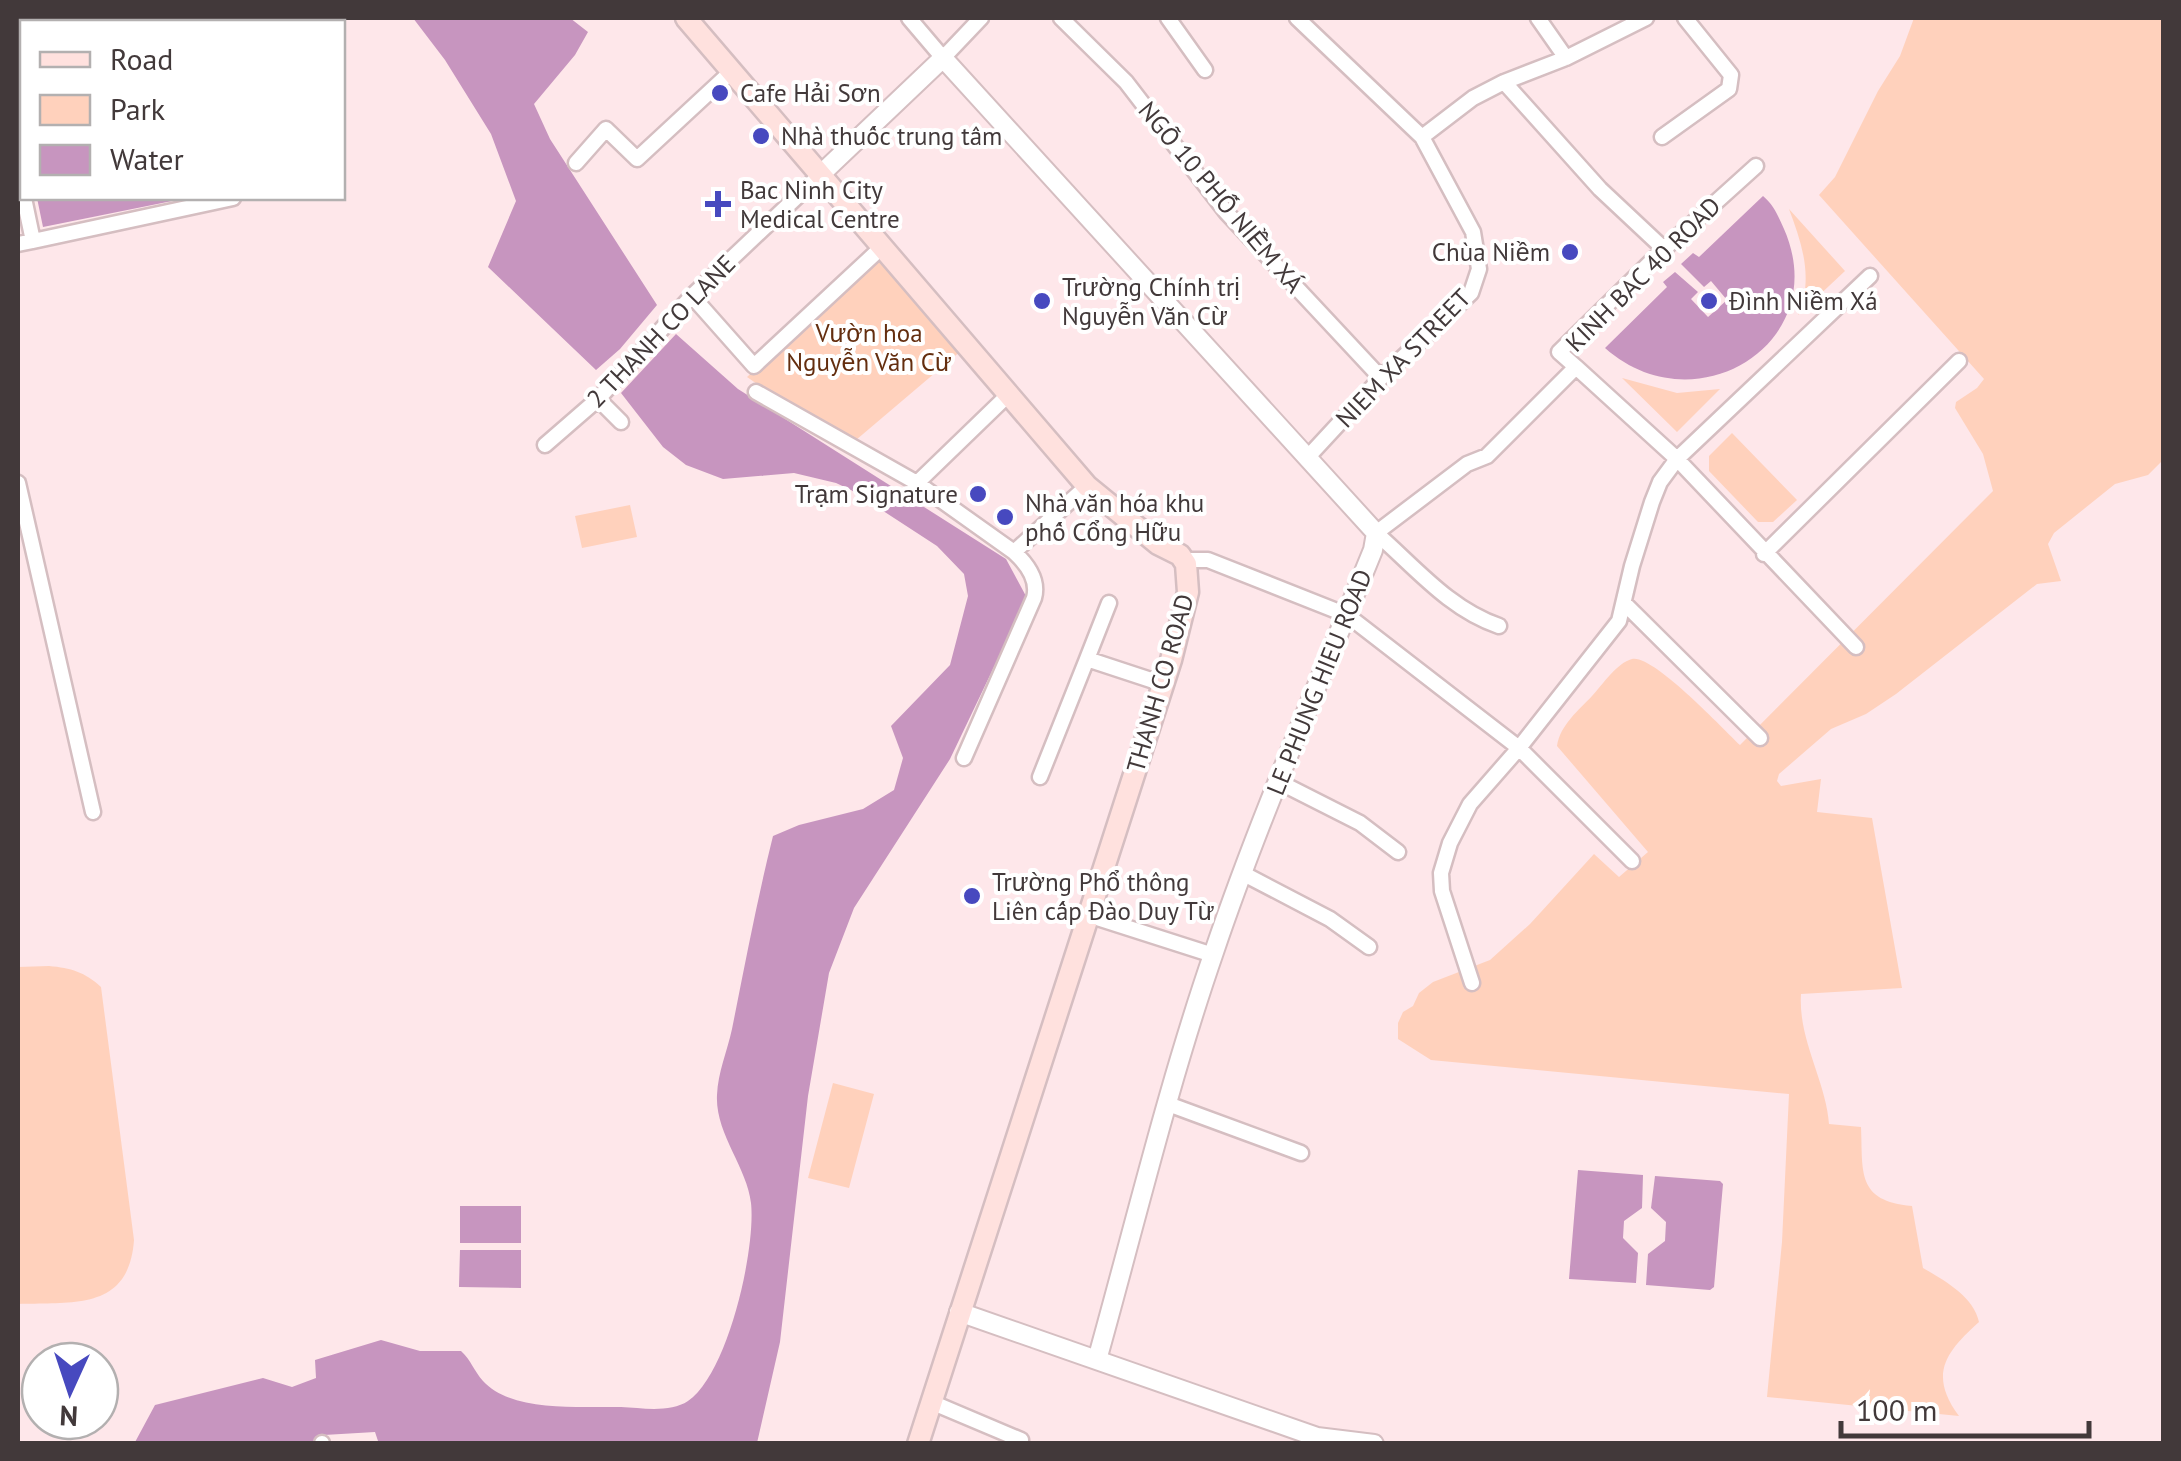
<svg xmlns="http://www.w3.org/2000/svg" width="2181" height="1461" viewBox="0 0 2181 1461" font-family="'PT Sans',sans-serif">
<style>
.green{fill:#ffd1bc}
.water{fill:#c795bf}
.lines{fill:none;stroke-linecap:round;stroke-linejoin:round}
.minor-casing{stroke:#d5bec1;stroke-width:19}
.tertiary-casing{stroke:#d5bec1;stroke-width:22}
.secondary-casing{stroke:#d5bec1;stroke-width:25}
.minor{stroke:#fff;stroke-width:14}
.tertiary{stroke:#fff;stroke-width:18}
.secondary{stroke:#ffe1de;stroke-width:20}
.rail-casing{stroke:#685c5d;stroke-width:9}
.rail{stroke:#fff;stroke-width:5;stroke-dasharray:15;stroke-linecap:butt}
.poi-dot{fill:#4749bf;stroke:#fff;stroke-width:4}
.labels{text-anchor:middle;stroke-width:8;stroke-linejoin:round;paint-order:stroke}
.poi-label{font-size:25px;fill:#42393a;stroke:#fff;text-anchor:start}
.street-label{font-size:25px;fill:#42393a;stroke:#fff}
.park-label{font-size:25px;fill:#642e0f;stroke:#fff}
</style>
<rect width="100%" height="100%" fill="#fee7ea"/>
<path class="green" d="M1914,18H2163V460L2148,475L2115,484L2054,533L2048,544L2061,581L2037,584L1896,694L1866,714L1831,729L1779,774L1777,781L1781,786L1821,779L1817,812L1872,818L1902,988L1801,994C1798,1040 1826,1081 1829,1124L1861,1127C1863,1172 1856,1201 1912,1206L1923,1268C1944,1280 1974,1297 1979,1322C1946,1352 1928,1374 1959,1416L1767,1397L1782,1242L1789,1094L1431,1060L1398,1039V1023L1403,1012L1413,1006L1419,993L1433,982L1490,960L1530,924L1594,854L1619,877L1648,852L1557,746C1560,725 1579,710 1592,696C1603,684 1617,663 1632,659C1653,654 1723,729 1740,745L1993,491L1983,454L1955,408L1956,402L1977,388L1984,379L1819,195L1835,177L1878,91L1900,56Z
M1789,209L1845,271L1798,315C1814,278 1802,244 1789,209Z
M880,254L962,350L856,440L843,444L747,377Z
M1622,378L1677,393L1720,389L1677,432Z
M1732,433L1797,500L1773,522H1758L1709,471V456Z
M630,505L637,537L582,548L575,516Z
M49,966C71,968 85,972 101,987L134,1240C129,1311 73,1302 18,1304V967Z
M833,1083L874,1094L849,1188L808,1178Z"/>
<path class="water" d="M413,18H570L588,32L575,55L534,104L550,139L657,305L620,349L596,370L488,267L516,201L491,134L445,60Z
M1763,196C1774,205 1778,216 1784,229C1834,343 1695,428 1605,348L1667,287L1663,282L1675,272L1698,292L1691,299L1708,317L1727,300L1711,281L1704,287L1681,264L1693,253L1699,257Z
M37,198H174L172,201L43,227Z
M676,334L738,389L1006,559L1027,598L950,759L854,908L829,973L808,1096L780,1342L757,1443L379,1444L375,1432L324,1435L310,1444H134L155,1405L263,1378L292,1387L316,1378L315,1360L381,1340L420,1351H461C471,1360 474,1371 483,1381C512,1413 582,1406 621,1407C642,1408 670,1413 688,1401C728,1374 756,1249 751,1203C747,1167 715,1133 717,1095C718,1072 727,1052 732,1029C745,964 757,900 773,836L799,825L863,809L894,790L903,758L891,726L950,665L968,596L964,574L937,546L851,490L836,483L794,473L723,479L686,465L663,447L621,393Z
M1578,1170L1643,1175L1642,1208L1624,1221L1623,1238L1638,1253L1636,1283L1569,1279Z
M1655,1176L1720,1181L1723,1184L1714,1287L1710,1290L1646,1285L1648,1254L1665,1241L1666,1222L1651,1208Z
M460,1206H521V1243H460Z
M460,1250H521V1288L459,1287Z"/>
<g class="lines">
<defs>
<path id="minor" d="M909,18L943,58L981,18
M1061,18L1126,82L1226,212L1381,378
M1168,18L1205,70
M1297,18L1422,137L1473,232L1479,269L1471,293L1381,378L1307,458
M1538,18L1566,58
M1504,82L1600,189L1664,249
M1422,137L1473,98L1504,82L1566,58L1646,18
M1662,137L1729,89L1731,75L1685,18
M576,163L606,129L637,159L733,70
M18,168L22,192
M33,241L233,198
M18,244L33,241L24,198
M692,296L754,366L882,247
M756,392L917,483L1014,552C1027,564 1039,580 1034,598L964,758
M598,399L621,422
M545,445L598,399L692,296L820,175
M18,483L93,812
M917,483L1008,395
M1014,552L1087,486
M1764,554L1959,361
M1184,560H1208L1347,615L1519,748L1632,861
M1625,604L1760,738
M1499,626C1449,609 1415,567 1376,533L1467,464L1487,456L1576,367L1559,352L1664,249L1756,166
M1856,647L1677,459L1870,276
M1087,659L1109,603
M1040,777L1087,659L1163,684
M1279,782L1360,823L1398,852
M1242,873L1330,919L1369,947
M1088,915L1213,955
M1472,983L1442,891L1441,873L1450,843L1470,804L1519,748L1619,621L1632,566L1652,502L1660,482L1677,459L1576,367
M1168,1104L1301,1153
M931,1402L1021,1440L1020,1444
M322,1444V1443"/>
<path id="tertiary" d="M820,175L943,58L1376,533L1373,550C1319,683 1260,816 1214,952C1168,1085 1135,1224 1097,1360
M959,1312L1317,1437L1374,1444"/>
<path id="secondary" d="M686,18L1087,486L1158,544L1180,555L1186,564L1188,592L1171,660L918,1444"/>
</defs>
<use href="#minor" class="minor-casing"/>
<use href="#tertiary" class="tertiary-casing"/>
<use href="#secondary" class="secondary-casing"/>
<use href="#minor" class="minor"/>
<use href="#tertiary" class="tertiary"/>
<use href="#secondary" class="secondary"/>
<defs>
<path id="rail" d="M53,22L72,18
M18,32L22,30"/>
</defs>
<use href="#rail" class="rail-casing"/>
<use href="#rail" class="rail"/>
</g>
<g class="poi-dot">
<circle cx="720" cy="93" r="10"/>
<circle cx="761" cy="136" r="10"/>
<path d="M713 189h10v10h10v10h-10v10h-10v-10h-10v-10h10z"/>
<circle cx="1570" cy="252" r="10"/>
<circle cx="1042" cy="301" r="10"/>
<circle cx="1709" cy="301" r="10"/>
<circle cx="978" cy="494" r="10"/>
<circle cx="1005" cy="517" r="10"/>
<circle cx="972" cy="896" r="10"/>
</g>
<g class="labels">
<g class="poi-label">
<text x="740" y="102">Cafe Hải Sơn</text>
<text x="781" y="145">Nhà thuốc trung tâm</text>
<text x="740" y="199">Bac Ninh City<tspan x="740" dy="29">Medical Centre</tspan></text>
<text x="1550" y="261" text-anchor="end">Chùa Niềm</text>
<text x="1062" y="296">Trường Chính trị<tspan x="1062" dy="29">Nguyễn Văn Cừ</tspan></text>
<text x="1729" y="310">Đình Niềm Xá</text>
<text x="958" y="503" text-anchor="end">Trạm Signature</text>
<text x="1025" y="512">Nhà văn hóa khu<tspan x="1025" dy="29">phố Cổng Hữu</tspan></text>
<text x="992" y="891">Trường Phổ thông<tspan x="992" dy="29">Liên cấp Đào Duy Từ</tspan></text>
</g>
<g class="street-label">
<text transform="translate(1221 197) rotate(50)" y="9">NGÕ 10 PHỐ NIỀM XÁ</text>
<text transform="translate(1643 274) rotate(-45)" y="9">KINH BAC 40 ROAD</text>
<text transform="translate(661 331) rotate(-46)" y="9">2 THANH CO LANE</text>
<text transform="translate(1403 358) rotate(-46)" y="9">NIEM XA STREET</text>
<text transform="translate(1319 682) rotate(-68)" y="9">LE PHUNG HIEU ROAD</text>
<text transform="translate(1160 683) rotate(-74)" y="9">THANH CO ROAD</text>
</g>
<g class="park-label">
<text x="869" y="342">Vườn hoa<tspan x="869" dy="29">Nguyễn Văn Cừ</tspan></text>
</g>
</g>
<rect width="2181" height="1461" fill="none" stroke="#42393a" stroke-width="40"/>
<rect x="20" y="20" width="325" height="180" fill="#ffffff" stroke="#b3b0b0" stroke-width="2.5"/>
<rect x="40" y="52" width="50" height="15" fill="#ffe1de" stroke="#b3b0b0" stroke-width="2.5"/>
<text x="110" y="70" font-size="30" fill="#42393a">Road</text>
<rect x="40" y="95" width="50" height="30" fill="#ffd1bc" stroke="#b3b0b0" stroke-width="2.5"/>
<text x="110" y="120" font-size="30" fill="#42393a">Park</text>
<rect x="40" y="145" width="50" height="30" fill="#c795bf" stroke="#b3b0b0" stroke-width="2.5"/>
<text x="110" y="170" font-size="30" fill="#42393a">Water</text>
<g transform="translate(70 1391) rotate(183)"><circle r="48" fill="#ffffff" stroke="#b3b0b0" stroke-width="2.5"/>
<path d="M0-8L18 38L0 25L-18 38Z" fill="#4749bf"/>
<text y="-15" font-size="28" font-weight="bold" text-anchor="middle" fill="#42393a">N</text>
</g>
<path d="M1841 1421v15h248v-15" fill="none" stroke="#42393a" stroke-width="5"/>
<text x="1856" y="1421" font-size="30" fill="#42393a" stroke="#ffffff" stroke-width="8" paint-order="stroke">100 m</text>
</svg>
